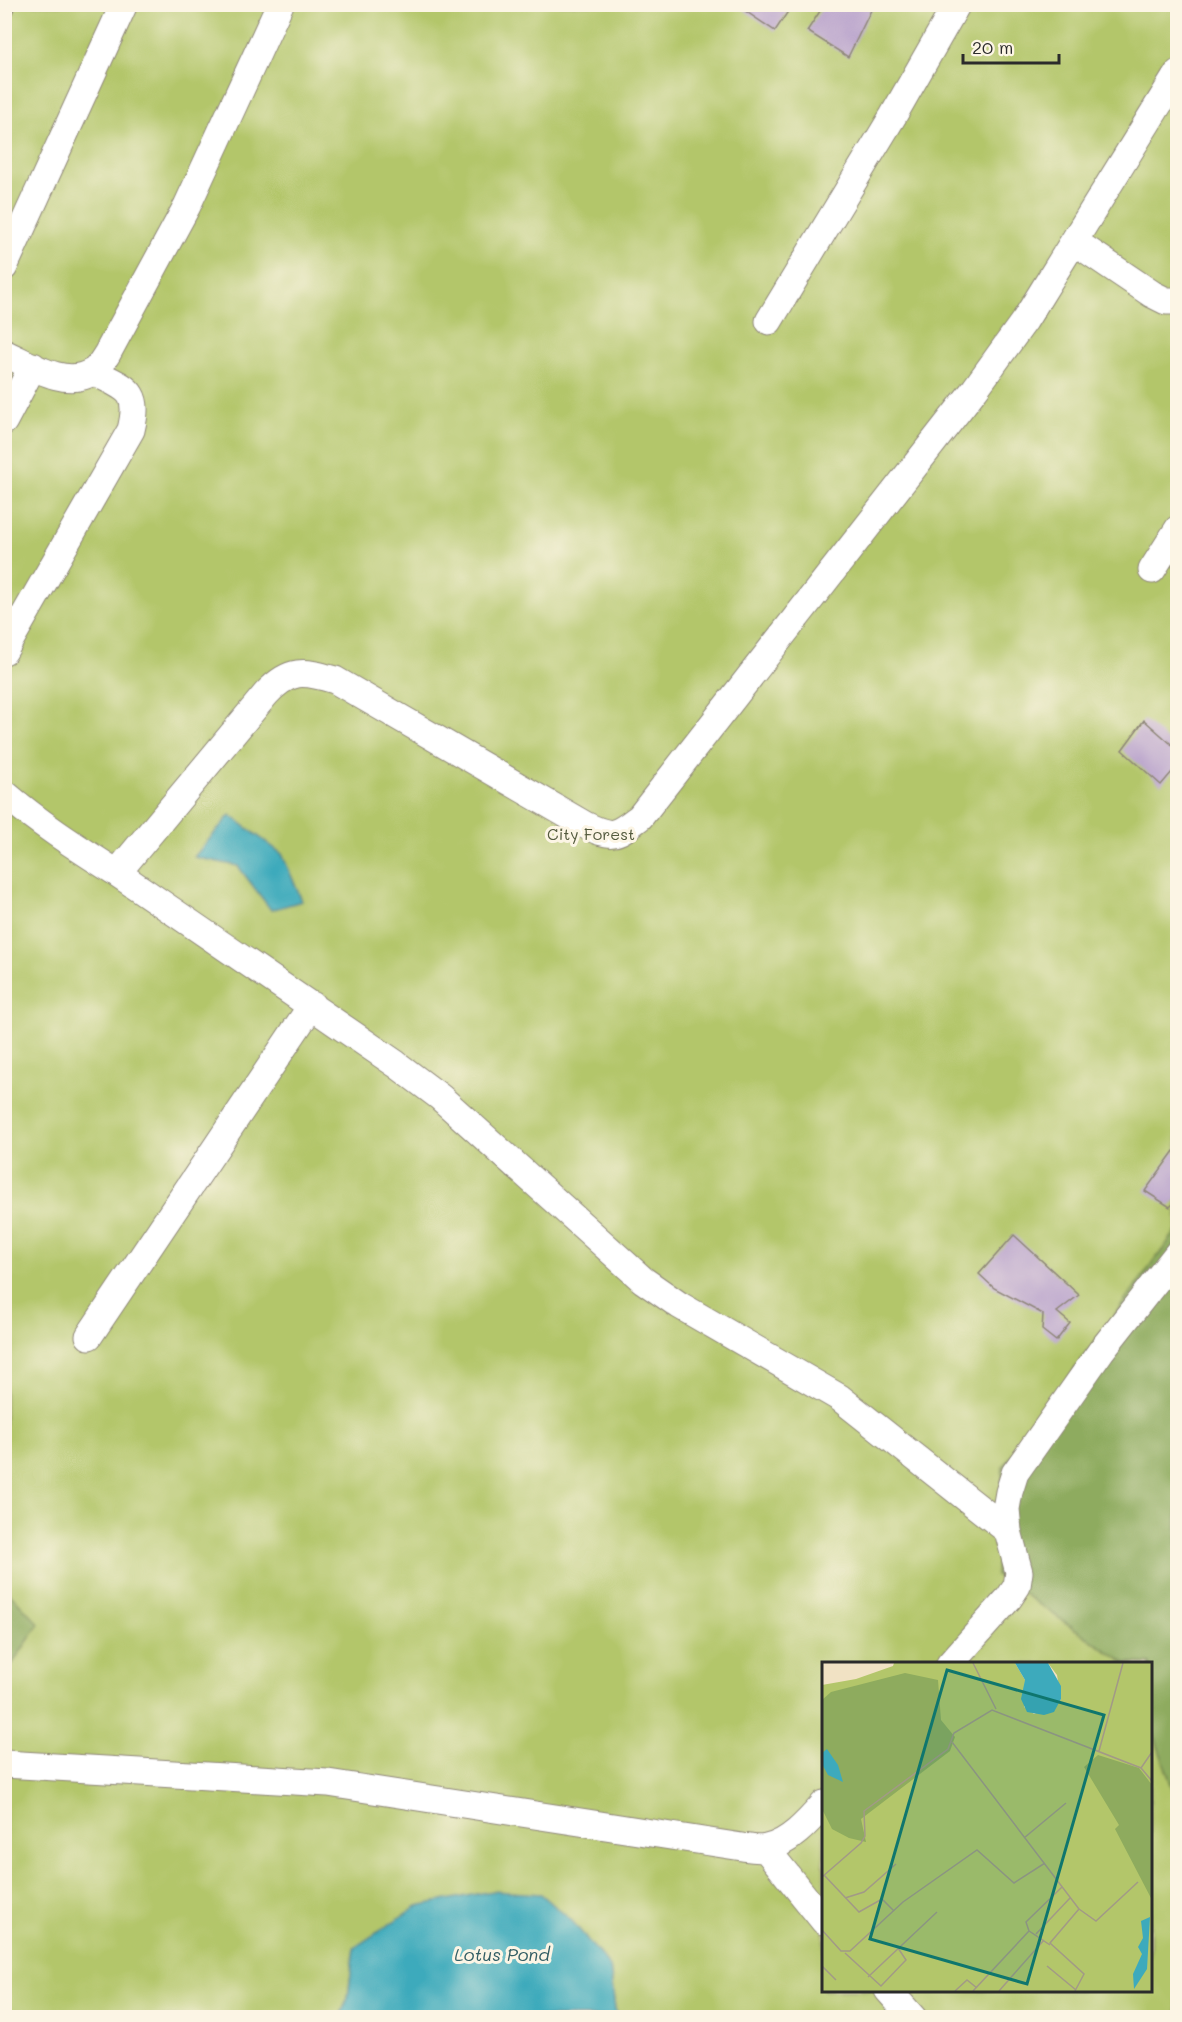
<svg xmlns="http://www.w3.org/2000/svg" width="1182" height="2022" viewBox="0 0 1182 2022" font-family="Mali,sans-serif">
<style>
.green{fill:#b3c66a;stroke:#6f784a;stroke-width:1.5;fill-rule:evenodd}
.forest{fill:#8eab5e;stroke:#5c6b44;stroke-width:1.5}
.water{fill:#3daabc;stroke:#346a74;stroke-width:1.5}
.building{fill:#b59fcb}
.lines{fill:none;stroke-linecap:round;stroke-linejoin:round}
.minor-casing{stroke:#8e8678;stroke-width:29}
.minor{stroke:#fff;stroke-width:27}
.labels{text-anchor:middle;stroke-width:6;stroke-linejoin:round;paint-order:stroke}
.park-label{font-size:16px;fill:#545a3e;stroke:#fcf5e5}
.water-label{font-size:18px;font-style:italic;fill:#325e65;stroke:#fcf5e5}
.inset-road{fill:none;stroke:#a29987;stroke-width:1.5}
.view{fill:#0f766e;fill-opacity:0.15;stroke:#0f766e;stroke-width:3}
.inset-edge{fill:none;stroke:#2b2b2b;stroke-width:3}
</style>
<rect width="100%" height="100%" fill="#fcf5e5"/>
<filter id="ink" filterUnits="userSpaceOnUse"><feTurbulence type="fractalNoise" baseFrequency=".0167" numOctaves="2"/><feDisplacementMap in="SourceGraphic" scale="12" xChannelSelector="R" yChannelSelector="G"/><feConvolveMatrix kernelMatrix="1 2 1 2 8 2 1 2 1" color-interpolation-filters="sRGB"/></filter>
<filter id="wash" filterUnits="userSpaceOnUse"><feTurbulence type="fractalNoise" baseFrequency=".008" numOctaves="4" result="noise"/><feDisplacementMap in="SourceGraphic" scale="24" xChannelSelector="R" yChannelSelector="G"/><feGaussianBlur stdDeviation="1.35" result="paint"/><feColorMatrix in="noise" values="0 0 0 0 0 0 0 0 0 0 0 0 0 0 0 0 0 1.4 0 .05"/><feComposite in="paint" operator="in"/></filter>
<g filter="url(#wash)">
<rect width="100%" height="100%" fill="#f1e2c4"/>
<path class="green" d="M5,5H1177V2017H616L610,1967L354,1948L348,1998L340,2017L5,2018ZM824,1664H1150V1990H824Z"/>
<path class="forest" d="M1177,1230V1801L1151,1726L1150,1664L1125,1663L996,1575L1003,1467Z
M5,1588L39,1624L5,1675Z"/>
<path class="water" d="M230,815L282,854L302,901L271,910L238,866L194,857Z
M492,1891L541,1894L573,1922L610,1967L616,2017H340L348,1998L354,1948L417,1906Z"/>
<g id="blocks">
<path class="building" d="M4,4H16L4,32Z
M735,4H793L775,31Z
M821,4H874L848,57L807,31L822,8Z
M1144,720L1178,750V765L1161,785L1122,750Z
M1174,1151L1178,1153V1198L1170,1207L1145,1191Z
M1014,1235L1079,1295L1057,1312L1070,1323L1056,1341L1042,1330L1043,1314L994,1288L979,1274Z"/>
</g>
</g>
<g filter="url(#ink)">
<use href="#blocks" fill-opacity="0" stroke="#8e8678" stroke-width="1.5"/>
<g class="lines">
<defs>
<path id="minor" d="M1075,242L1152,294L1166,301H1178
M4,267L124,4
M769,321L893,116L957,4
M4,353C29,364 65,389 92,372C98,369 103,360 107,354L187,206L280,4
M4,421L33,366
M1152,570L1178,529
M4,651L131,430C141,389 126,389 94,372
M4,793C40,824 78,848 117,873L396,1064L440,1097L643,1280L679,1305L840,1398L1008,1531
M117,873L266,694C290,668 304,671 335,680L585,825C614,839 616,835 640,817L975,389L1025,320L1178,73
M89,1336L312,1005
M950,1664L1009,1598L1017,1586L1019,1572L1008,1531L1006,1509L1009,1492L1015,1473L1101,1351L1178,1253
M4,1764L328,1783L742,1847C749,1848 759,1850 766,1848C789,1844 809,1821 824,1804
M766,1849L824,1921
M888,1990L913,2018"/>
</defs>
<use href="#minor" class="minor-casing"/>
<use href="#minor" class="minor"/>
</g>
</g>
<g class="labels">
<g class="park-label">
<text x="591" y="840">City Forest</text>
</g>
<g class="water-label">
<text x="502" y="1961">Lotus Pond</text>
</g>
</g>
<g transform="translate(822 1662)">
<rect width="330" height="330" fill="#f1e2c4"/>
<path d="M72,1H193L203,18L202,45L212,52L235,43L239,37L235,13L226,1H330V329H0V23L34,17L71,4Z" fill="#b3c66a"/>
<path d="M83,11L116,18L119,58L133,75L128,89L39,157L44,180L27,176L10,167L0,147V38L9,30ZM276,93L317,106L330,123V238L293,167L297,163L262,105Z" fill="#8eab5e"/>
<path d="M193,1H226L239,24V37L232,50L222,53L205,50L199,37L203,18ZM5,87L16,103L21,120L6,113L0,102V91ZM328,255L325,307L312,327L311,312L320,292L316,285L321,276L319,259Z" fill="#3daabc"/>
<path class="inset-road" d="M151,1L174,47M130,80L257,247L228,281L262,312L253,329M277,89L301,1M319,106L330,90M202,176L244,141M2,213L37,250L60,237L72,249M0,215L39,181L43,174L42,149L126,87L132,71L170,48L319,106L330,119M23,236L42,230L74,202M257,247L274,259L316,220M0,268L19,289H28L81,240L155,188L192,221L223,201M207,269L204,260L240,225M214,272L248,236M23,291L59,324L84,298L76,286M0,304L14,318M225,304L254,328M46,315L115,250M133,329L145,318L155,326M151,329L207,269L228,283M177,329L222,278"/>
<path class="view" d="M125,8L282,53L205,322L48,277Z"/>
<rect width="330" height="330" class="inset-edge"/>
</g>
<rect width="1182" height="2022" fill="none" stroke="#fcf5e5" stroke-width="24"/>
<path d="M963 54v9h96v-9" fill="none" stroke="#2b2b2b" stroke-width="3"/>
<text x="972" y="54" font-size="18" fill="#2b2b2b" stroke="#fcf5e5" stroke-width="4.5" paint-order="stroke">20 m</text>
</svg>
